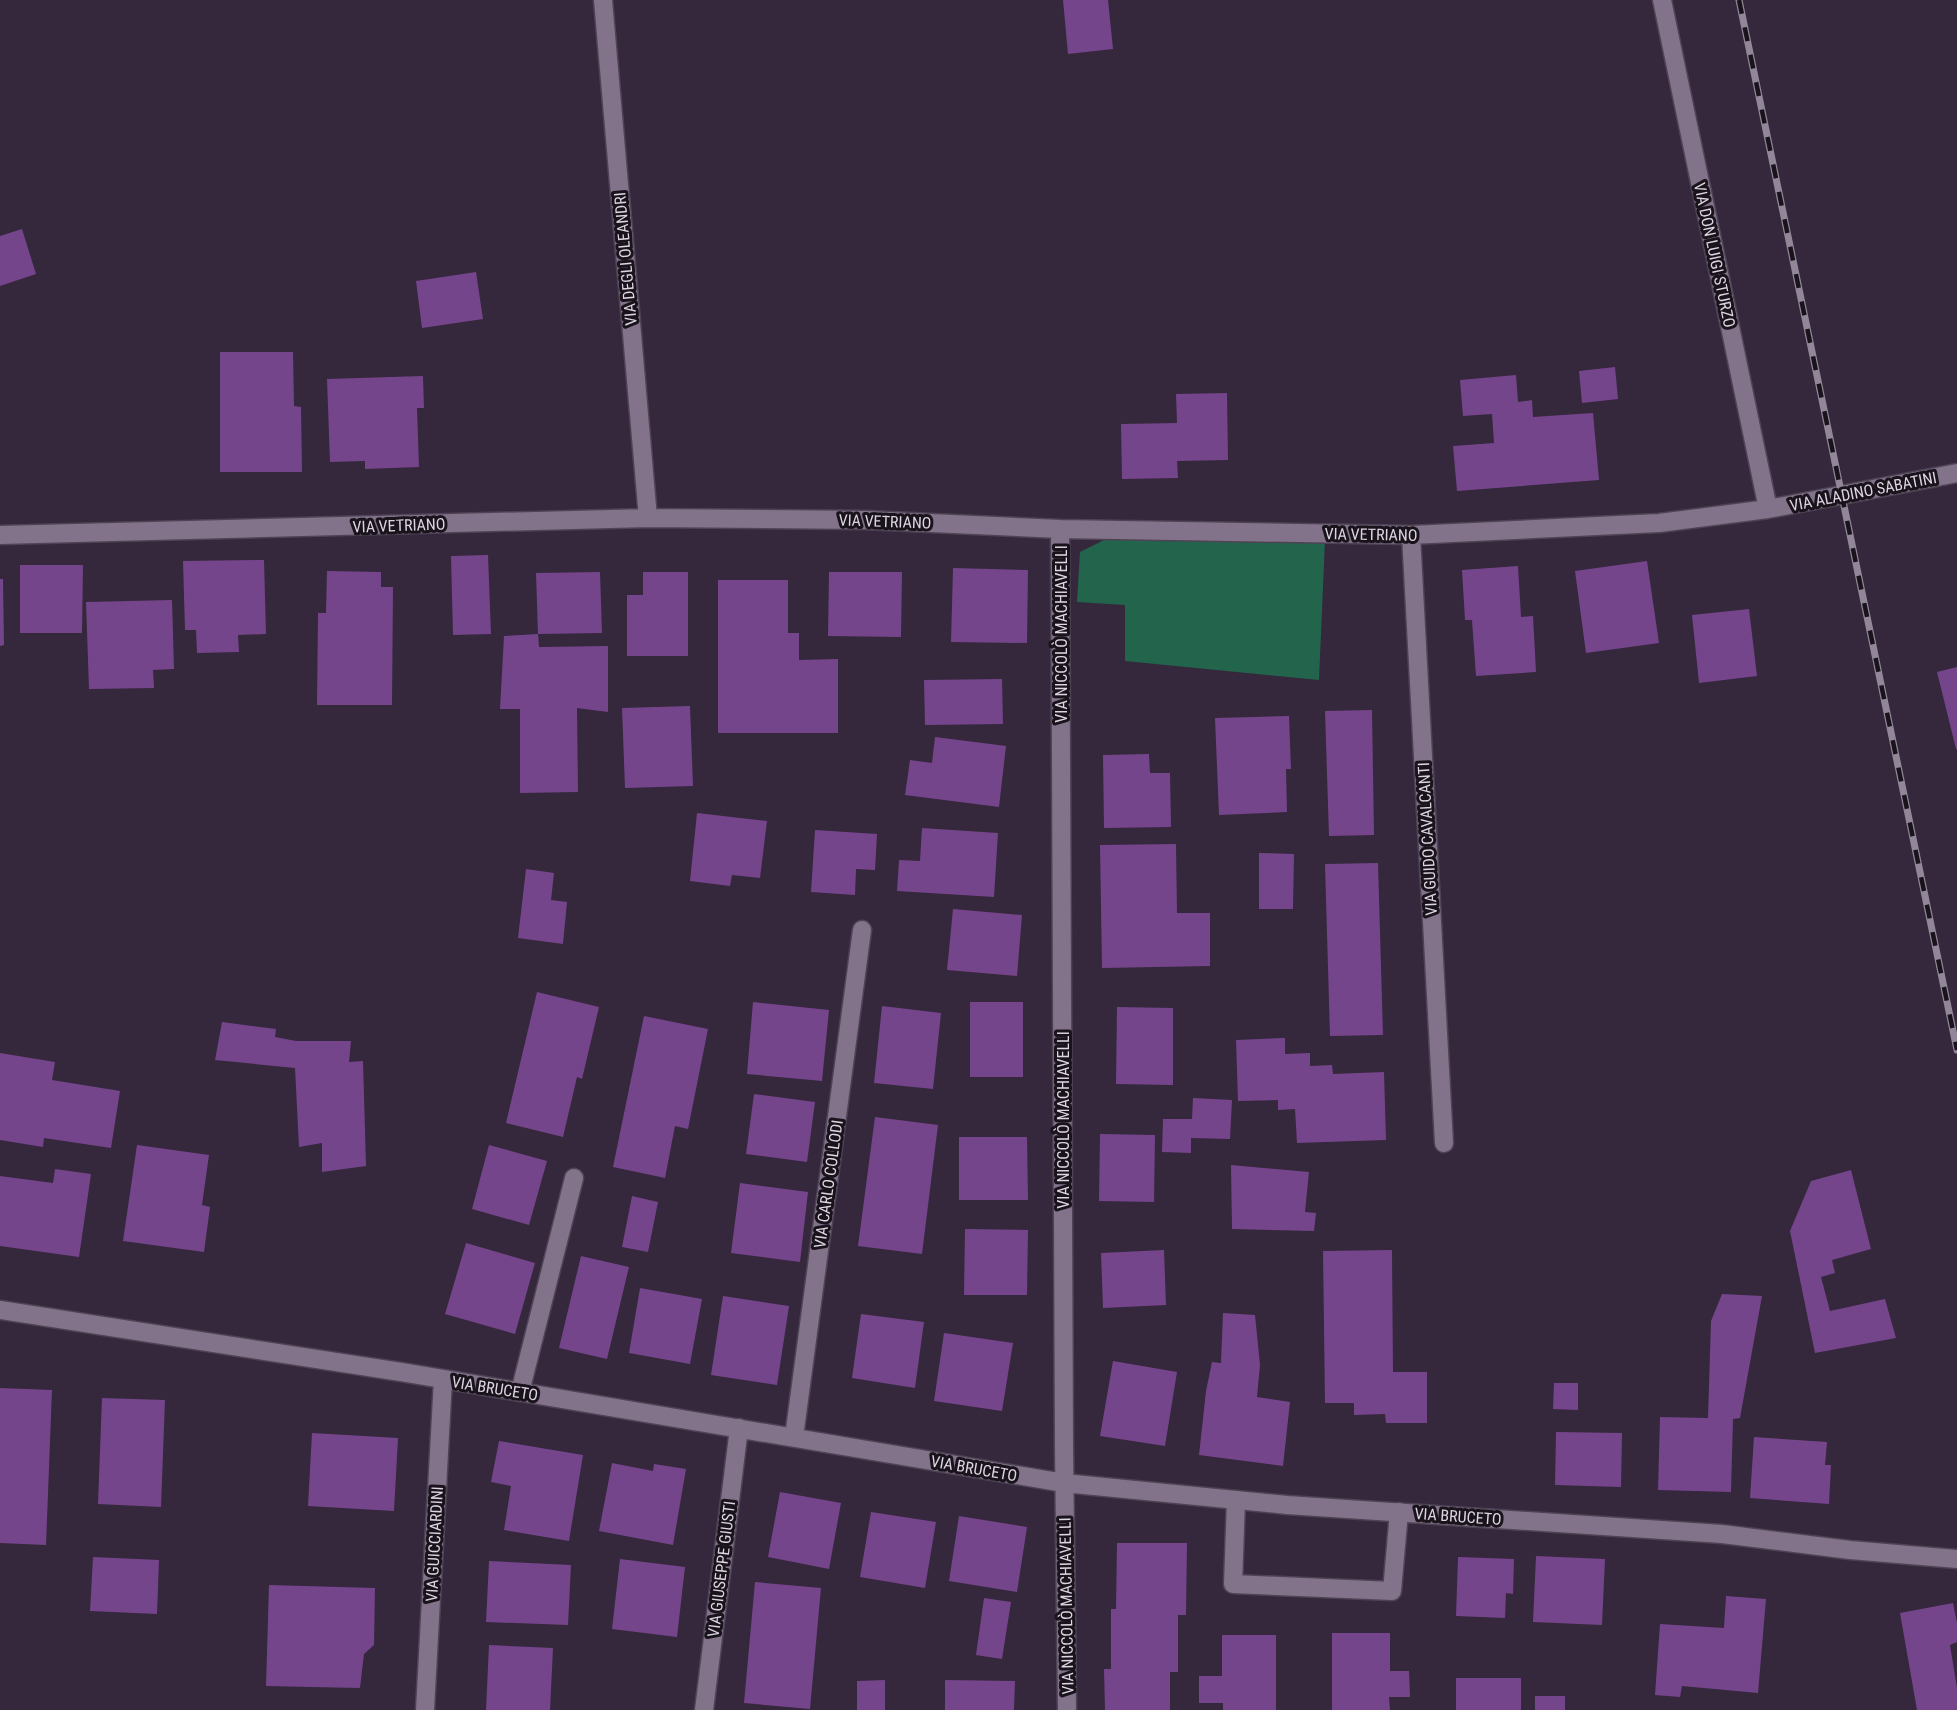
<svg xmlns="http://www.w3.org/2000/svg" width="1957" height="1710" viewBox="0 0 1957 1710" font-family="'Roboto Condensed',sans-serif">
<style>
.green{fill:#23644c}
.building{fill:#75458b}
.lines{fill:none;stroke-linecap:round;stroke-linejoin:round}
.lane-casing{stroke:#4e4354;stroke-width:21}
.street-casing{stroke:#4e4354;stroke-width:21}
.lane{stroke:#82728a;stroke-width:18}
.street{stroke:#82728a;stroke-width:18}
.rail-casing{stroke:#928798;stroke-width:7}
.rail{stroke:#19131c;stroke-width:4.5;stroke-dasharray:14;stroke-linecap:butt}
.labels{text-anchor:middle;stroke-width:6;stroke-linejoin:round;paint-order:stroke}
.street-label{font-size:16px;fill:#ded5e2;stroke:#19131c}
</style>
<rect width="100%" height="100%" fill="#35273c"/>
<path class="green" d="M1151,537L1325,540L1319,680L1125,661V605L1077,602L1080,552L1104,540Z"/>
<path class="building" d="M1063,0H1108L1113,49L1068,54Z
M22,229L36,274L0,286V236Z
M476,272L483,319L422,328L416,281Z
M220,352H293L294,406L301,407L302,472H220Z
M1615,367L1618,399L1582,403L1579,371Z
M1516,375L1518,402L1532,400L1533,417L1593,413L1599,480L1457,491L1453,446L1494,443L1492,414L1463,416L1460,380Z
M423,376L424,408H417L419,467L365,469V461L330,462L327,379Z
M1227,393L1228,460L1177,461L1178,478L1122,479L1121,424L1177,423L1176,394Z
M488,555L491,634L453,635L451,556Z
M264,560L266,634L238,635L239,652L197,653L196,630H185L183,561Z
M1647,561L1659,643L1586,653L1575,571Z
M20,565H83L82,633H20Z
M1518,566L1521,617L1533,616L1536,672L1476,676L1472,620H1465L1462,570Z
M953,568L1028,570L1027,643L951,642Z
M327,571L381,572V587H393L392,705H317L318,613H326Z
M600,572L602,633L538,634L536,573Z
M643,572H688V656H627V595H643Z
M829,572H902L901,637L828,636Z
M0,579H3L4,645L0,646Z
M718,580H788V633H799V660L838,659V733H718Z
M172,600L174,669L153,670L154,688L89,689L86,602Z
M1749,609L1757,676L1699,683L1692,615Z
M538,634L539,647L608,646V712L577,708L578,792L520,793V709H500L504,636Z
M1957,667V749H1956L1937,672Z
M1002,679L1003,724L925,725L924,680Z
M690,706L693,786L625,788L622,708Z
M1372,710L1374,835L1329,836L1325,711Z
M1289,716L1291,769H1286L1287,812L1219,815L1215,718Z
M935,737L1006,746L999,807L905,795L910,760L932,763Z
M1149,754L1150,773H1170L1171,827L1104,828L1103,755Z
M697,813L767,821L760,878L732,875L730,886L690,881Z
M922,828L998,833L994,897L897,891L899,860L920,861Z
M815,830L877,834L875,870L856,869L855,895L811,892Z
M1176,844L1177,913H1210V966L1102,968L1100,845Z
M1259,853L1294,854L1293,909H1259Z
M1378,863L1383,1035L1330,1036L1325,864Z
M526,869L554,873L551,900L567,902L563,944L518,938Z
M953,909L1022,915L1017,976L947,970Z
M537,992L599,1007L582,1079L577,1077L563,1137L506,1123Z
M753,1002L829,1010L822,1081L747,1074Z
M970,1002H1023V1077H970Z
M882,1006L941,1013L933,1089L874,1083Z
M1117,1007L1173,1008V1085L1116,1084Z
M644,1016L708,1029L688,1129L675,1126L665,1178L613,1167Z
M222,1022L276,1029L275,1037L296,1041H351L349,1062L363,1061L366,1166L322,1172V1143L299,1147L295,1068L215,1060Z
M1285,1038V1054L1310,1053V1066L1332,1065L1333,1074L1384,1072L1386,1140L1297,1143L1295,1109L1278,1110V1100L1238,1101L1236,1040Z
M0,1053L55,1062L52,1080L120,1091L111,1148L44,1138L43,1147L0,1140Z
M754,1094L815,1102L807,1162L746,1154Z
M1193,1098L1232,1100L1230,1139L1191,1138V1153L1162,1152L1163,1119H1192Z
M875,1117L938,1125L922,1254L858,1246Z
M1100,1134L1155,1135L1154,1202L1099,1201Z
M959,1137H1027L1028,1200H959Z
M137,1145L209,1155L202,1205L210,1207L204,1252L123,1241Z
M489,1145L547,1161L529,1225L472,1209Z
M1231,1165L1309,1172L1305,1212L1316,1213L1314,1231L1232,1229Z
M55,1169L91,1174L79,1257L0,1246V1176L53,1183Z
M1851,1170L1871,1249L1832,1260L1835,1273L1821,1277L1830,1311L1885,1299L1896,1338L1815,1353L1790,1231L1811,1181Z
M740,1183L808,1192L800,1262L731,1253Z
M632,1196L658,1202L648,1252L622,1247Z
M965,1229L1028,1230L1027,1295H964Z
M466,1243L535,1263L515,1334L445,1314Z
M1164,1250L1166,1305L1103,1308L1101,1253Z
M1392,1250L1393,1372H1427V1423H1386L1385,1414L1354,1415V1403H1325L1323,1251Z
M581,1256L629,1267L607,1359L559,1348Z
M640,1288L702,1299L690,1364L629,1353Z
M1722,1294L1762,1296L1740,1418L1733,1419L1731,1492L1658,1490L1660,1417L1708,1418L1711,1321Z
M723,1296L789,1306L777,1385L711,1375Z
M1223,1313L1255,1315L1260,1365L1257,1397L1290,1402L1283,1466L1199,1455L1206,1391L1212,1362L1221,1363Z
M861,1314L924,1322L915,1388L852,1378Z
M944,1333L1013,1343L1002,1411L934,1401Z
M1113,1361L1177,1372L1165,1446L1100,1436Z
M1554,1383H1578V1410L1553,1409Z
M0,1388L52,1390L46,1545L0,1543Z
M102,1398L165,1400L161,1507L98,1504Z
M1556,1432L1622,1433L1621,1487L1555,1485Z
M312,1433L398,1438L394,1511L308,1506Z
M1754,1437L1827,1442L1825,1465H1831L1829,1504L1750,1498Z
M499,1441L583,1455L569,1541L504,1530L511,1486L491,1482Z
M612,1463L653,1471L654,1464L686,1469L673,1545L599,1531Z
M780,1492L841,1503L829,1569L768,1557Z
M871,1512L936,1522L925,1588L860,1577Z
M959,1516L1027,1527L1017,1592L949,1581Z
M1117,1543H1187L1186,1615H1178V1672H1170V1710H1105L1104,1669H1111V1609H1116Z
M1536,1556L1605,1559L1602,1625L1533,1622Z
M93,1557L159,1560L157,1614L90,1611Z
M1458,1557L1514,1559L1513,1594L1506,1593L1505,1618L1456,1616Z
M620,1559L685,1567L677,1637L612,1629Z
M489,1561L571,1565L568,1625L486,1622Z
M755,1582L821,1588L810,1709L744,1703Z
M269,1585L375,1588L374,1645L364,1654L360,1688L266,1686Z
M1726,1596L1766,1599L1758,1693L1682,1686L1680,1697L1655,1695L1660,1624L1724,1628Z
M984,1598L1011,1602L1002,1659L976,1655Z
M1953,1603L1957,1623V1642L1950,1645L1957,1688V1710H1917L1900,1613Z
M1332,1633H1390V1671H1409L1410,1697H1389L1390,1710H1332Z
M1222,1635H1276V1710H1223V1703H1199V1676H1222Z
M489,1645L553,1648L550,1710H486Z
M1456,1678H1521V1710H1456Z
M885,1680V1710H857V1681Z
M945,1680L1015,1681L1014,1710H945Z
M1535,1696H1565V1710H1535Z"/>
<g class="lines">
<defs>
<path id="lane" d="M520,1392L574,1178
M1236,1500L1233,1584L1392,1591L1399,1512"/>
<path id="street" d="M603,0L648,518
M1662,0L1768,509
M1060,529L1064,1446L1067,1710
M0,535L648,518L866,520L1060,529L1411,535L1659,523L1768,509L1957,473
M1411,535L1444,1143
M0,1310L401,1372L1064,1483L1287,1505L1722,1534L1850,1550L1957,1559
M794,1437L862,930
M425,1710L443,1379
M704,1710L739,1428"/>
</defs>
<use href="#lane" class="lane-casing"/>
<use href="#street" class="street-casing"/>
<use href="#lane" class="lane"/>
<use href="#street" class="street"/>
<defs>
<path id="rail" d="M1739,0L1957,1050"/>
</defs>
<use href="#rail" class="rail-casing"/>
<use href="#rail" class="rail"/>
</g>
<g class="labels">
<g class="street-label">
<text transform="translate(1715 255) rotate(78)" y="6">VIA DON LUIGI STURZO</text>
<text transform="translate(625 259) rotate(-95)" y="6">VIA DEGLI OLEANDRI</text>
<text transform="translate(1863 491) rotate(-11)" y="6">VIA ALADINO SABATINI</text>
<text transform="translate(885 521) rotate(2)" y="6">VIA VETRIANO</text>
<text transform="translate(399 525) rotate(-2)" y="6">VIA VETRIANO</text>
<text transform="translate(1371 534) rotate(1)" y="6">VIA VETRIANO</text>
<text transform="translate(1061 634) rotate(-90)" y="6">VIA NICCOLÒ MACHIAVELLI</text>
<text transform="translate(1427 839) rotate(-93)" y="6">VIA GUIDO CAVALCANTI</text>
<text transform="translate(1063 1120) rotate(-90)" y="6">VIA NICCOLÒ MACHIAVELLI</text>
<text transform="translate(828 1184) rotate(-82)" y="6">VIA CARLO COLLODI</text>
<text transform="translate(495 1388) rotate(9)" y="6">VIA BRUCETO</text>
<text transform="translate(974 1468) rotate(10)" y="6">VIA BRUCETO</text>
<text transform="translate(1458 1516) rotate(4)" y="6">VIA BRUCETO</text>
<text transform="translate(434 1544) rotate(-87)" y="6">VIA GUICCIARDINI</text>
<text transform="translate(721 1569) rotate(-83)" y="6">VIA GIUSEPPE GIUSTI</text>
<text transform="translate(1066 1606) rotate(-91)" y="6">VIA NICCOLÒ MACHIAVELLI</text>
</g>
</g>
</svg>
